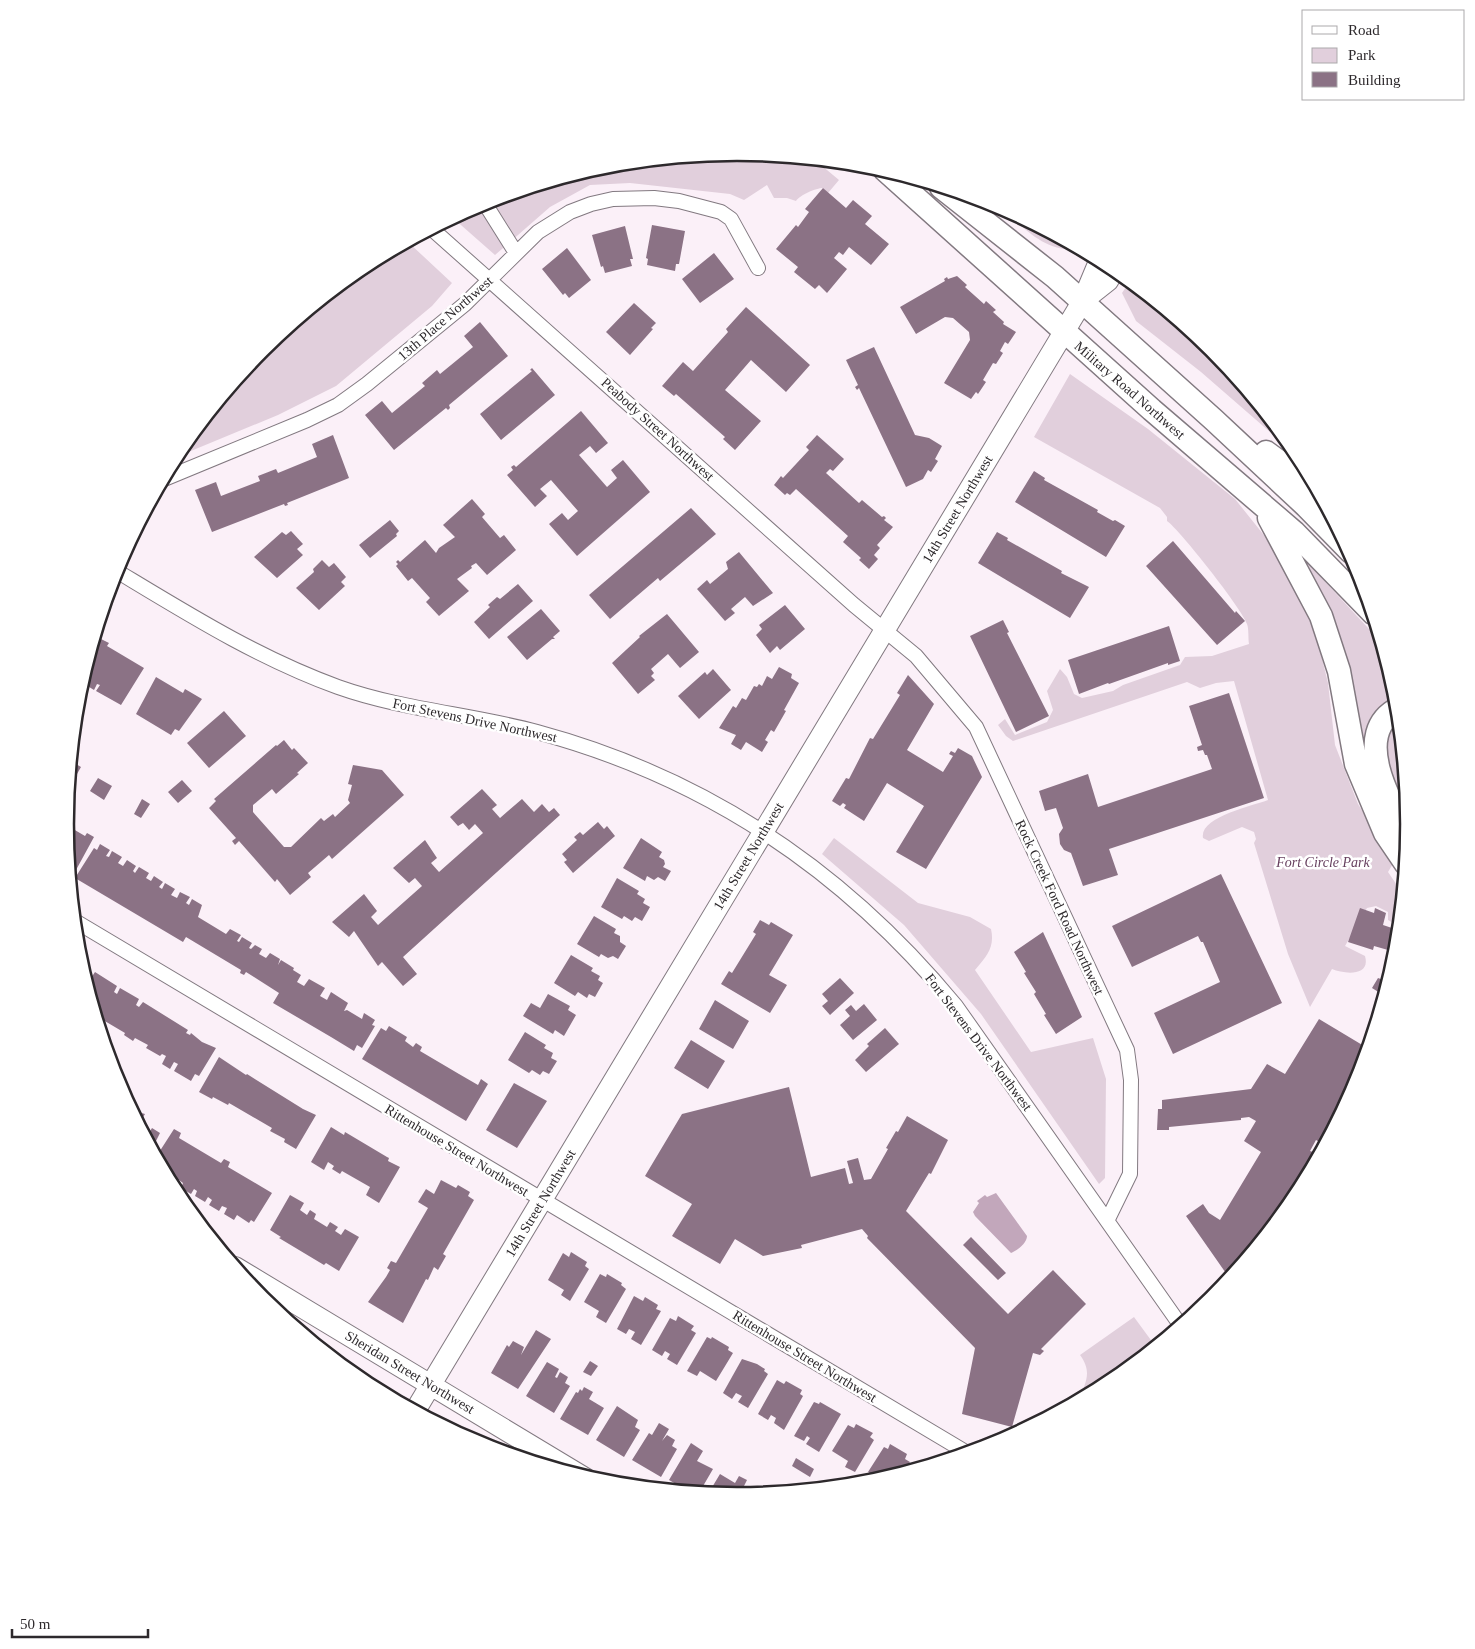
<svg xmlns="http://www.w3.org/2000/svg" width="1475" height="1649" viewBox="0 0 1475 1649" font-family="'Times New Roman',serif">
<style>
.green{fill:#e1cfdc}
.water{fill:#c2a7bb}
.building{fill:#8b7285}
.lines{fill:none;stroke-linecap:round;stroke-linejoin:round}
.street-casing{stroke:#827980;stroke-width:16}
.secondary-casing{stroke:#827980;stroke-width:22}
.primary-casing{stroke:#827980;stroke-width:25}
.street{stroke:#fff;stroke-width:14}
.secondary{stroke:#fff;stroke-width:20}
.primary{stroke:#fff;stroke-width:22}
.labels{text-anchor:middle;stroke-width:5;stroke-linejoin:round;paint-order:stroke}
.street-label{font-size:14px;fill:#2d292c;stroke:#fff}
.park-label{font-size:14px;font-style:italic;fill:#67405f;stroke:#fff}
.rim{fill:none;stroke:#2d292c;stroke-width:2.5}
</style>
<rect width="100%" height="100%" fill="#fbf0f8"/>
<path class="green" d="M738,152L815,160L839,180L828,193L823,188C816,188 800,195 796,201L787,198H774L767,185L744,200L730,194L630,183L590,185L550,207L495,255L453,218L480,203L607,165Z
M999,206L1076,247L1075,250C1040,249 1024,227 999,206Z
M408,242L452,283L432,306L336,386L278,415L174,458L262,349L364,265Z
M1130,281L1213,349L1301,459L1201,372L1136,321L1122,293Z
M1070,374L1148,429L1235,499L1287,564L1314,626L1328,683L1335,745L1358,804L1394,862L1388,872L1403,894L1400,927L1388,920V912L1376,906L1367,908L1345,946L1365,956C1371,977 1344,974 1332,969L1310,1007L1288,954L1254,843L1256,839L1254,832L1242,827L1209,841L1203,838C1199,817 1252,806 1268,800L1234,681L1216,683L1200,688L1187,682L1013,741L1006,736L998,725L1005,719L1015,735L1047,722L1053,710L1047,691L1060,669L1067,677L1074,694L1082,698L1113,691L1123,685L1180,665L1185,657L1212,656L1249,644C1248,638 1249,629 1247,624C1243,610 1179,529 1167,521V517L1160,508L1034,437Z
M1303,558L1382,643L1397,694L1410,824L1408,848L1356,730L1344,648L1326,605Z
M834,838L918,903L970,917L991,929C995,947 987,956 975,970L1031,1052L1093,1038L1106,1079L1105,1178L1099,1184L981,1014L904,925L822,854Z
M1134,1317L1156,1347L1111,1384L1079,1401C1085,1382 1093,1373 1080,1355Z"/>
<path class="water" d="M996,1193L1027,1236C1027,1243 1017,1251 1011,1253L975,1216L973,1212L979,1203L977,1201L985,1195L987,1197Z"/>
<path class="building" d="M823,188L846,208L853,200L872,216L865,224L889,244L871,265L849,247L843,255L839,252L834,258L847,269L827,293L819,285L815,289L794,272L798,267L776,249L796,225L798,227L809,212L805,209Z
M652,225L685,231L679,264H676L675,271L647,265L648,259L646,258Z
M625,226L633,259H630L632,266L605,273L603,266L601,267L592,235Z
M567,248L591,280L569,298L565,293L563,295L542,269Z
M714,253L734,279L700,303L682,279Z
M957,276L967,285L965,287L984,304L986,301L996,310L993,312L1004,322L1003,324L1016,332L1008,344L1005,342L1000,351L1003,353L996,364L993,363L983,380L986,382L978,394L976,392L971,399L944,383L970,340L969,332L953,318L945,317L916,334L900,307L945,281L944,279L947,277L948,279Z
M634,303L656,323L651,328L653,329L630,355L606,332Z
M746,307L810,365L786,392L751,360L725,390L761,421L735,450L723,439L725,437L676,394L674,396L662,386L683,362L693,371L728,332L726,329Z
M480,322L508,356L449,405L450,408L448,410L446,408L394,450L365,415L382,401L392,413L425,386L422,383L437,370L440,374L473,347L464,336Z
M874,347L915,435L929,438L942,446L935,459L938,461L931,472L928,470L923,479L906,487L859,388L857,390L855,387L858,385L846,360Z
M532,368L555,395L501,440L480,414L532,371L530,370Z
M581,411L608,443L596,453L590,446L579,455L607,487L617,478L611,470L623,460L650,492L577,556L549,524L562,513L568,520L578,511L551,480L540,489L547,496L535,507L507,475L513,470L511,467L514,465L516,467Z
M333,435L349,478L287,503L288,505L285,506L284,504L212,532L195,490L216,482L221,496L260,481L258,476L276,469L278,473L317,457L312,444Z
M817,435L844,459L833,471L830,469L826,473L859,503L862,500L882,517L884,516L886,518L884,520L893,527L877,545L880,548L874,555L878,559L869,569L859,560L861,558L843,542L848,536L796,489L790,495L787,493L785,495L774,485L781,476L783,478L809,450L806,447Z
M1034,471L1045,478L1044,480L1098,510L1097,512L1113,521L1115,520L1125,526L1106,557L1015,502Z
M472,499L485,514L482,517L500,538L504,535L516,550L487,575L476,563L471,566L472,568L457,579L469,591L439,616L426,602L430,598L412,578L408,581L396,566L398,564L396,562L398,560L400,562L425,540L436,553L439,548L455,537L443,525Z
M691,508L716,534L660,581L658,578L610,619L589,595Z
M390,520L399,531L396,534L397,536L370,558L359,545Z
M291,531L303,544L297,549L303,555L277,578L254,557L282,532L286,535Z
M997,532L1008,538L1007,540L1062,571L1061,573L1089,587L1070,618L978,563Z
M1173,541L1235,613L1236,611L1245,621L1217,645L1146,566Z
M739,552L773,593L753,606L745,597L731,609L735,613L725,621L697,589L707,580L710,584L728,569L726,562Z
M322,560L329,567L334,563L346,577L341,582L345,586L319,610L296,588L314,572L313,569Z
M518,584L533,601L489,639L474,622L490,607L488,605L497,597L500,599Z
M785,605L805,629L780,650L777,646L770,653L756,635L762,629L759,625Z
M541,609L560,631L553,637L555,639H552L527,660L507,637Z
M667,614L699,652L680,668L668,654L651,669L654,673L651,676L655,680L638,694L612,663L640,637L639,636Z
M1003,620L1009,632L1007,633L1049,716L1016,732L970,636Z
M1169,626L1180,661L1168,665V663L1109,684L1108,683L1079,694L1068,660Z
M95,636L109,643L107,646L144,668L121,705L96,691L100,685L97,684L94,690L81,682Z
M779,667L792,674L791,678L799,683L784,710L786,711L774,732L771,730L765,740L768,742L762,752L746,742L741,750L731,744L736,735L719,728L733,706L736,708L742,698L746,700L754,686L757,687L759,684L762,686L767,676L772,679Z
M713,669L731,690L699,719L678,696L705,672L707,675Z
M908,675L934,704L907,750L943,772L953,756L949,754L951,751L955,753L958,748L972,756L982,777L926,869L896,852L924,806L887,783L864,821L844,808L846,805L843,803L840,806L832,801L846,778L849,779L870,738L873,739L900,695L897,693Z
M156,677L183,693L185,689L202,699L179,731L175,729L171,735L136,714Z
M1229,693L1264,798L1109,849L1118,875L1083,886L1071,853L1064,850L1060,844L1059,834L1063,828L1056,808L1045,811L1039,791L1088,774L1098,807L1212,769L1207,755H1205L1203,750L1198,751L1197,747L1202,745L1189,706Z
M224,711L246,736L209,768L187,743Z
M284,740L292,750L294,748L308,763L297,773L299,774L276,794L272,789L253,805V812L284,847H291L321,818L324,821L333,814L335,817L350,803L348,800L352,785L348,784L353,765L382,770L404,795L332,859L329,855L308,873L311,877L290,895L277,879L275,882L239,841L235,845L232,841L236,838L209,808L216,801L214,799L276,745L277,746Z
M71,761L81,767L73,781L69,779Z
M98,778L112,786L104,800L90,791Z
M182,780L192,791L178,803L168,792Z
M482,789L497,805L492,809L500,818L522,799L534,812L542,804L549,812L554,808L560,815L403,957L417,974L403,986L382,962L378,966L354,931L349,937L332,922L364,894L377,911L371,917L378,925L422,886L415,878L409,883L393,868L425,840L437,858L431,863L439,872L483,833L475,824L469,830L463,823L458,826L450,817Z
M142,799L150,804L141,818L134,814Z
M65,819L70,822L68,826L85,836L87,833L94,837L76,870L74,869L70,876Z
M598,822L604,829L607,826L615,836L573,873L564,862L567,860L562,854L577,840L574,837L580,832L583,835Z
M641,838L662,852L659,857L664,860L665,864L663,867L671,871L665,881L658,877L654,880L647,876L645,881L623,868Z
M100,844L110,850L106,856L109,857L112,851L122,857L118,863L123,866L127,860L136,866L133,871L135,873L139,867L149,873L146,878L151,881L154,876L163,882L159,887L162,889L165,883L175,889L171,895L177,898L180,892L190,897L186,903L189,905L192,899L202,905L198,917L226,934L230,929L241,935L237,941L239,942L242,937L252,943L249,948L251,949L255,945L262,949L259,954L266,958L270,953L280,959L278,965L281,960L294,968L293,970L301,975L297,982L304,986L309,979L325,988L320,996L327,1000L331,992L348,1003L344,1011L347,1010L362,1019L364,1013L375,1020L372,1025L375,1026L362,1048L357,1045L354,1051L331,1037L273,1003L279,993L246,972L244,975L240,973L241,970L186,937L183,942L75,878L94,848L97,850Z
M1221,874L1282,1003L1173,1054L1154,1013L1220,982L1203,942H1201L1198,936L1132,967L1112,926Z
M617,878L639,891L637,894L645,899L643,903L650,907L642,921L635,917L632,921L624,916L622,919L601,907Z
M1360,908L1374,913L1375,908L1386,913L1383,925L1395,929L1388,950L1374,946L1373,950L1348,942Z
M594,916L616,929L614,933L620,936V942L626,946L618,959L613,956L608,958L601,954L599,957L577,944Z
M760,920L769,925L771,922L793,935L769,975L787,985L770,1013L721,984L729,971L732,973L756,934L753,932Z
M1043,932L1082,1017L1056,1034L1044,1015L1046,1014L1034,994L1036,992L1024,973L1026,972L1014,952Z
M571,955L593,968L591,971L600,976L598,980L603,983L595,997L589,994L587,998L578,992L575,996L554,983Z
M80,964L91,970L87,976L91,978L95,972L117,986L114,992L117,994L120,988L139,999L136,1005L139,1007L143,1002L188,1030L186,1033L190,1035L191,1033L202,1042L216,1048L199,1076L195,1074L191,1081L174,1071L178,1064L174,1062L170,1069L162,1064L166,1056L162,1054L160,1056L146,1048L148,1045L135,1038L133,1041L124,1035L125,1033L98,1017L97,1018Z
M1392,973L1383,1001L1377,997L1380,993L1372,988L1378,978L1386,981Z
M840,978L854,993L830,1015L822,1006L828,1001L822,994Z
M548,994L570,1006L568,1010L576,1015L564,1036L555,1030L553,1034L523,1016L531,1003L540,1008Z
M715,1000L749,1021L733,1049L699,1029Z
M864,1004L877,1020L853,1040L840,1025L850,1016L845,1010L851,1005L856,1011Z
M1319,1019L1369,1049L1360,1078L1321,1143L1316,1140L1310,1151L1313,1152L1253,1252L1244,1262L1242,1261L1230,1279L1186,1216L1203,1204L1209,1213L1220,1220L1261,1152L1244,1141L1256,1121L1249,1117L1241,1118V1120L1169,1127V1130H1157L1158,1109H1162V1100L1251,1089L1267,1064L1285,1074Z
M389,1026L407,1037L405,1041L413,1047L416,1043L422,1047L420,1051L459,1074L478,1085L481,1079L488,1084L466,1121L362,1059L381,1028L386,1031Z
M885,1028L899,1044L866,1072L855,1060L869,1046L867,1044Z
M525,1032L546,1045L544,1048L553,1053L551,1058L557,1061L549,1074L543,1071L540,1075L532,1070L529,1073L508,1060Z
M691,1040L725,1061L708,1089L674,1068Z
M219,1057L246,1075L247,1074L303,1109L316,1115L296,1149L284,1142L285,1139L270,1131L272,1128L229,1103L228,1105L213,1097L212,1099L199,1092Z
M514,1083L547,1101L517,1148L486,1130Z
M789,1087L811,1177L845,1168L849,1184L853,1183L847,1161L858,1158L864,1180L871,1179L888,1149L886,1148L896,1131L898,1132L907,1116L948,1140L931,1174L929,1173L906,1211L1008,1314L1053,1270L1086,1304L1041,1349L1044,1351L1040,1355L1033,1353L1012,1427L962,1414L975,1348L867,1238L868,1236L862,1229L801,1245L802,1248L763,1256L735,1239L720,1264L672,1236L692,1204L645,1176L682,1114Z
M131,1110L145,1114L139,1124L143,1127L142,1129L149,1133L152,1128L160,1133L152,1149Z
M331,1127L344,1135L345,1132L387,1157L389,1158L388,1161L400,1167L379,1203L366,1195L370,1187L342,1171L340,1174L332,1169L334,1166L328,1162L324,1170L311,1162Z
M174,1129L181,1133L179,1138L221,1163L224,1159L230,1162L228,1167L272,1193L254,1222L251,1220L249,1223L237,1215L234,1220L224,1214L227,1208L222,1206L219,1211L209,1205L212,1200L208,1197L205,1202L195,1196L197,1191L194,1189L191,1194L181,1188L183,1183L179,1180L176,1185L169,1181V1175L164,1172L156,1157Z
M441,1180L456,1188L458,1185L470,1192L468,1196L474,1200L443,1254L446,1256L438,1270L434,1267L428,1280L426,1279L403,1323L368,1302L386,1277L390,1270L387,1268L391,1261L396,1263L428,1208L418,1202L426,1189L434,1194Z
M290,1195L304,1203L300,1210L307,1215L310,1210L316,1214L314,1219L327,1227L330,1222L338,1227L335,1231L341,1235L345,1229L359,1237L339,1271L326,1263L324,1265L279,1238L281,1237L270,1230Z
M971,1237L1006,1273L998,1280L963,1245Z
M571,1252L587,1262L585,1266L589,1269L570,1301L561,1295L564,1290L548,1280L563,1253L569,1257Z
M600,1274L606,1277L607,1274L622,1283L621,1285L626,1289L606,1323L596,1317L599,1311L584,1302Z
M634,1296L643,1301L645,1297L658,1305L656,1309L661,1311L641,1345L631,1339L635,1332L629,1329L626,1334L617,1329Z
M678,1316L694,1326L691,1330L696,1333L677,1365L667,1359L670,1354L665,1351L662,1356L652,1350L670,1318L676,1321Z
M536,1330L551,1339L518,1389L491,1373L507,1345L509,1347L513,1341L524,1347L521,1355Z
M707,1337L711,1339L712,1337L729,1347L728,1350L733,1353L716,1381L700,1371L697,1376L687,1371Z
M742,1359L757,1364L765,1369L764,1371L768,1374L748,1408L738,1402L742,1396L736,1393L732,1399L723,1393Z
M590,1361L598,1366L591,1376L583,1372Z
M547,1362L559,1369L555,1377L557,1378L560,1372L568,1377L565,1383L570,1386L554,1413L526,1396Z
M777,1380L784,1384L786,1381L802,1390L800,1394L803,1396L784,1430L774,1423L776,1418L771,1415L768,1420L758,1414Z
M584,1387L593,1392L589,1399L604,1408L588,1435L560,1419L576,1392L578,1393L580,1389L582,1391Z
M814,1402L819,1404L820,1402L841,1414L819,1452L806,1444L810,1438L807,1436L804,1441L794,1436Z
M617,1406L638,1420L635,1427L640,1430L624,1457L596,1440Z
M659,1423L669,1429L662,1441L667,1435L675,1440L672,1446L677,1449L661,1477L632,1460L649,1433L652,1435Z
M856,1424L873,1433L870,1437L874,1440L855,1472L845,1467L848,1461L832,1451L848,1425L854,1428Z
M691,1443L703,1451L697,1461L713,1469L699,1493L690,1492L669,1480Z
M890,1444L907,1454L905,1459L910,1462L902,1474L881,1480L868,1472L884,1447L888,1449Z
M796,1458L814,1469L810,1477L792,1466Z
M720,1474L735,1483L739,1476L747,1480L743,1488L748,1491L745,1496L708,1494Z"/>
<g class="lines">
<defs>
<path id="street" d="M484,202L516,253
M432,229L854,605L916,656L976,727L1127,1050L1131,1080L1130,1174L1108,1219
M164,479L307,420L338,405L367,384L465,304L538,232L570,212L591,204L613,199L654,198L679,201L721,212L731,219L758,268
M115,570C188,614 258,658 338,687C403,710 471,714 537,732C707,778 844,870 956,1006L1181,1326
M75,921L969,1454"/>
<path id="secondary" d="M1084,300L1108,281L1115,269
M235,1267L585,1478
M415,1411L1082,302L1100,259"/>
<path id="primary" d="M885,170L1152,410L1294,532L1373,613
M941,187L1055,277L1214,420L1306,506L1351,552
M1266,452L1318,490
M1269,518L1321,616L1339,671L1356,764L1385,833L1406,864
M1399,708C1350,732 1390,803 1409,834"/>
</defs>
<use href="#street" class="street-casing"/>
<use href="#secondary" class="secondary-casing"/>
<use href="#primary" class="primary-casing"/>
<use href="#street" class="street"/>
<use href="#secondary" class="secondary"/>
<use href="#primary" class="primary"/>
</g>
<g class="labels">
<g class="street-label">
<text transform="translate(445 318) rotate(-41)" y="5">13th Place Northwest</text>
<text transform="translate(1130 390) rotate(41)" y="5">Military Road Northwest</text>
<text transform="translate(658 429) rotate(42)" y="5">Peabody Street Northwest</text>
<text transform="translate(957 509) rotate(-59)" y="5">14th Street Northwest</text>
<text transform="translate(475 720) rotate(12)" y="5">Fort Stevens Drive Northwest</text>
<text transform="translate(748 856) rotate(-59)" y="5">14th Street Northwest</text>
<text transform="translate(1060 907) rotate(65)" y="5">Rock Creek Ford Road Northwest</text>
<text transform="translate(979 1042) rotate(53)" y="5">Fort Stevens Drive Northwest</text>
<text transform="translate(457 1150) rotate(31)" y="5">Rittenhouse Street Northwest</text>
<text transform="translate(540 1203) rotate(-59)" y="5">14th Street Northwest</text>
<text transform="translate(805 1356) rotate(31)" y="5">Rittenhouse Street Northwest</text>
<text transform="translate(410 1372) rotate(31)" y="5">Sheridan Street Northwest</text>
</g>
<g class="park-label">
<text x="1323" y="867">Fort Circle Park</text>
</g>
</g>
<path d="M0 0H1475V1649H0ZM74 824a663 663 0 1 1 1326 0a663 663 0 1 1-1326 0Z" fill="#fff" fill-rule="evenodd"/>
<path class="rim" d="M74 824a663 663 0 1 1 1326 0a663 663 0 1 1-1326 0Z"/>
<rect x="1302" y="10" width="162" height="90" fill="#ffffff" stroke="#aba9ab"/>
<rect x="1312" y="26" width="25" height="8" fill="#ffffff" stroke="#aba9ab"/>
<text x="1348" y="35" font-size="15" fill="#2d292c">Road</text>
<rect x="1312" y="48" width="25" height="15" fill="#e1cfdc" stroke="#aba9ab"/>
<text x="1348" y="60" font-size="15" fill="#2d292c">Park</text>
<rect x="1312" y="72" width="25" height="15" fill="#8b7285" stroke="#aba9ab"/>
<text x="1348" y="85" font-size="15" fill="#2d292c">Building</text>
<path d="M12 1629v8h136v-8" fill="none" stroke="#2d292c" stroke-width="2.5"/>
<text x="20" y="1629" font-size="15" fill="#2d292c" stroke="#ffffff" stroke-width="4" paint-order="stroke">50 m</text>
</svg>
